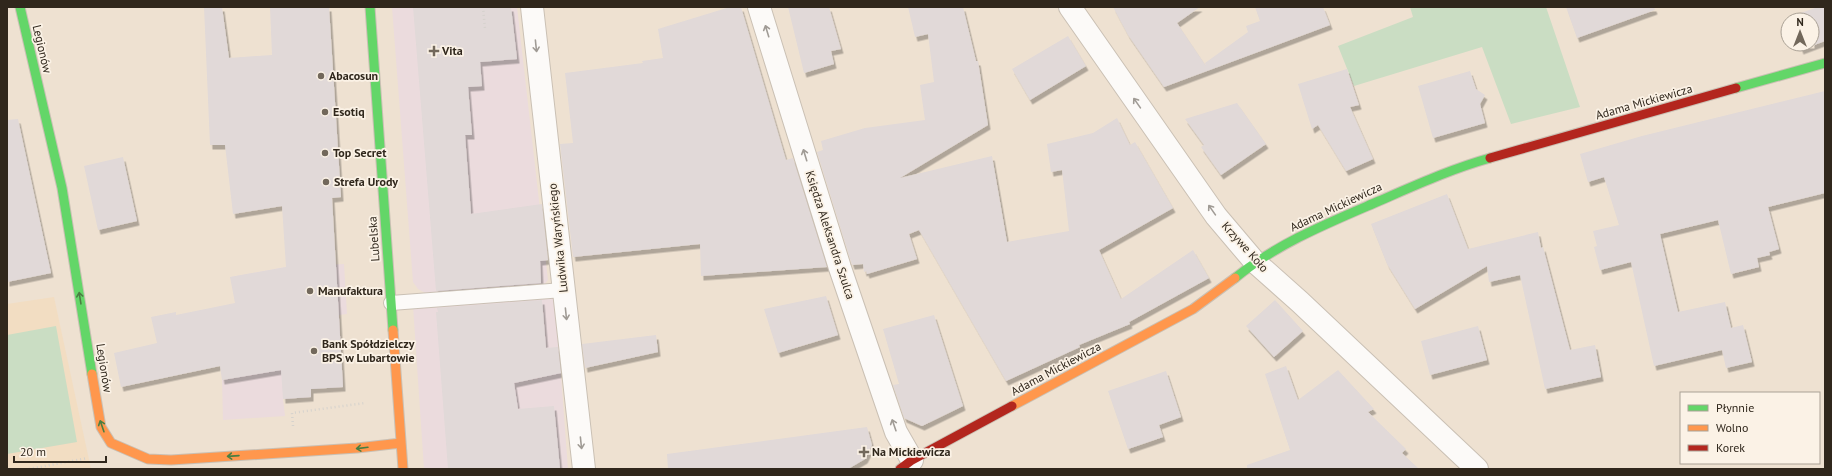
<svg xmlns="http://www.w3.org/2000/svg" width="1832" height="476" viewBox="0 0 1832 476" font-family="'PT Sans',sans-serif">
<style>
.commercial{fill:#ebdbdd}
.built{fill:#f2ddc2}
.green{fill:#caddc3}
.building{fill:#e1d9d8;filter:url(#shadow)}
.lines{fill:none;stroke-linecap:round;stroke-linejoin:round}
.lane-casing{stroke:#cac0b4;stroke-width:16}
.street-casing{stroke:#cac0b4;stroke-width:24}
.fast-casing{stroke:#cac0b4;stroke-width:11}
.slow-casing{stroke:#cac0b4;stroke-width:11}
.jam-casing{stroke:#cac0b4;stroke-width:11}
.path{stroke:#d5d2cd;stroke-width:2.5;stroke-dasharray:1 3;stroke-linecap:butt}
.lane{stroke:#fcfaf8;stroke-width:14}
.street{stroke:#fcfaf8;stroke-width:22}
.fast{stroke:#63d668;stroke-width:9}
.slow{stroke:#ff974d;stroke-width:9}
.jam{stroke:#b3261e;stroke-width:9}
.oneway{stroke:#a09b95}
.oneway2{stroke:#4a7e42}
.poi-dot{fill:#72685b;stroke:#fbf2e6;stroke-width:1.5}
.labels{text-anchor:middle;stroke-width:3.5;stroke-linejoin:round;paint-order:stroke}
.street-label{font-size:12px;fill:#30271c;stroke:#fbf2e6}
.poi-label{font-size:12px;font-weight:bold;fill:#30271c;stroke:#fbf2e6;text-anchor:start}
</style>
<defs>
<filter id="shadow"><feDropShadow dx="2.5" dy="4.5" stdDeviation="0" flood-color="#0004"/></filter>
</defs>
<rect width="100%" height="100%" fill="#eee1d1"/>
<path class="commercial" d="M392,7H517L548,280L543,286L429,295L418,289L413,282Z
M344,264L347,314L339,315L343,387L311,389V397L283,399L285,416L223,420L222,380L247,375L231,277L286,267Z
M555,296L568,469H424L413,306Z"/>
<path class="built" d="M54,297L91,469H7V304Z"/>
<path class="green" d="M1410,7H1546L1580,107L1511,124L1482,47L1354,86L1338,46L1413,17Z
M56,326L77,442L7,454V335Z"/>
<path class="building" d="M204,7H222L229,58L272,55L270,7H329L341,197L332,198L343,387L311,389V397L283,399L281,370L222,380L220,366L121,387L114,353L157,343L151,317L176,312V315L235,303L230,277L286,267L282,206L233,214L225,145H210Z
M413,7H511L517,59L480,62L482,86L468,87L472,135H465L471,214L542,204L548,260L540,261L541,283L436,291Z
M730,7H741L786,160L793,158L827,267L701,276L700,244L573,257L560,144L573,143L565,73L643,63L642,61L663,58L658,29Z
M788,7H829L841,49L831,51L834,64L804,73Z
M908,7H963L976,61H978L988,125L900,178L992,156L1007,242L1069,231L1062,170L1051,172L1047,144L1093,133L1117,118L1130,145L1135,142L1173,208L1099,250L1121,299L1193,250L1209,278L1129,322L1130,324L1079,345L1080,347L1006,381L919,230L909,234L917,259L867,274L866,271L864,272L863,264L852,265L817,152L823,150L821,141L865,128L925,120L920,85L934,82L928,34L915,37Z
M1113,7H1200L1177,23L1206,66L1205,63L1248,32L1246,26L1260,21L1255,7H1323L1330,25L1164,87L1128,35Z
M1566,7H1654L1655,10L1577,38Z
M1818,7H1825V41L1801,50L1799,44H1812V20H1790L1789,17Z
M1068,36L1086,66L1030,100L1012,69Z
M1347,69L1359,105L1350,107L1373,159L1346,171L1318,125L1312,129L1298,84Z
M1470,71L1476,89L1485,95L1480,104L1485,123L1433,138L1418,86Z
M1825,91V193L1768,207L1779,249L1769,252L1770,255L1757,258L1759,267L1731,274L1718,220L1660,234L1678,312L1725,302L1731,328L1743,325L1752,362L1726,368L1722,350L1654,366L1631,262L1600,270L1594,247L1597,246L1593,231L1619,225L1604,177L1588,182L1580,154L1642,136Z
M1237,103L1266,144L1221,175L1201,147L1204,145L1185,119Z
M18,119L51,273L7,282V120Z
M123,157L137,221L98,230L84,166Z
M1447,194L1468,249L1538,232L1541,248L1543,247L1570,350L1595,345L1601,377L1545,389L1520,275L1489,282L1487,266L1415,309L1387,264L1371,224Z
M826,296L838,335L778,353L764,309Z
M542,300L546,348L558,347L561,373L514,383L518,409L554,406L560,469H448L436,312H438L437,308Z
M1275,300L1303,331L1274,357L1246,326Z
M934,315L963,406L922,426L904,418L893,385L899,384L883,329Z
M1478,326L1487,360L1430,375L1421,341Z
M656,335L658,352L585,368L582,344Z
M1286,366L1298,400L1338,370L1374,409L1368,412L1406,449L1402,453L1419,469H1247V465L1290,450L1265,374Z
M1166,371L1181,417L1159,425L1163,437L1128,449L1108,391Z
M867,427L872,445L865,459L848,469H668L667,454Z"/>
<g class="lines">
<defs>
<path id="lane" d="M391,303L563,290"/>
<path id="street" d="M532,7L584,469
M759,7L840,268L896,432L912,460
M1070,7L1216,216L1255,262L1300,302L1477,469"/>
<path id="fast" d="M20,7L62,188L92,374
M370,7L393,330
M1736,88L1825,63
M1235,278C1278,243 1328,223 1379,201C1416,185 1451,169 1490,158"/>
<path id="slow" d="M393,330L403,469
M92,374L101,427L111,443L148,459L171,460L357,448L401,443
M1012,406L1193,309L1235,278"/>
<path id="jam" d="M1490,158L1736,88
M900,469L912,460L1012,406"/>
</defs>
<use href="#lane" class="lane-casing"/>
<use href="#street" class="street-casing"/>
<use href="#fast" class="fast-casing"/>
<use href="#slow" class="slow-casing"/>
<use href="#jam" class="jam-casing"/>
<path class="path" d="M483,7L485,29
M293,426L292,413L365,403
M29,469L88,458"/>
<use href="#lane" class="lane"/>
<use href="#street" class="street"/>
<use href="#fast" class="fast"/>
<use href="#slow" class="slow"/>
<use href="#jam" class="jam"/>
</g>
<defs><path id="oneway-shaft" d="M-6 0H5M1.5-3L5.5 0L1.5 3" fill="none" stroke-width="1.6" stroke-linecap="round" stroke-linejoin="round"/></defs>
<g class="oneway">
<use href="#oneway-shaft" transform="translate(767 31) rotate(-107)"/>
<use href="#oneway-shaft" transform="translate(536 46) rotate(84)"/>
<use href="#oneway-shaft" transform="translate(1137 103) rotate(-125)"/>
<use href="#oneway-shaft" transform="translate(805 155) rotate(-107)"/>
<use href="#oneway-shaft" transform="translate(1212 210) rotate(-125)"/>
<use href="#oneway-shaft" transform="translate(566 314) rotate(84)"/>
<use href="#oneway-shaft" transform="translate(894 425) rotate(-109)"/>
<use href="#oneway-shaft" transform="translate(581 443) rotate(84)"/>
</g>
<g class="oneway2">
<use href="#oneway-shaft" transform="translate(80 298) rotate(-99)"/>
<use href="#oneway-shaft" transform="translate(102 426) rotate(-109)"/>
<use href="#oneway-shaft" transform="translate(362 448) rotate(173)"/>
<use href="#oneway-shaft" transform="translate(233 456) rotate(176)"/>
</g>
<g class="poi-dot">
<path d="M432 45h4v4h4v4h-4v4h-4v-4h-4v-4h4z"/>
<circle cx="321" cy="76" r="4"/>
<circle cx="325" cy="112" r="4"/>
<circle cx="325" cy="153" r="4"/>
<circle cx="326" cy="182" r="4"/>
<circle cx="310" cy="291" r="4"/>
<circle cx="314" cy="351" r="4"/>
<path d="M862 446h4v4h4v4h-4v4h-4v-4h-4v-4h4z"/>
</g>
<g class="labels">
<g class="street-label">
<text transform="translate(42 49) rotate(77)" y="4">Legionów</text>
<text transform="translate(1644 102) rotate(-16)" y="4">Adama Mickiewicza</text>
<text transform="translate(1336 207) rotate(-25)" y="4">Adama Mickiewicza</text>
<text transform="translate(830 235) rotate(72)" y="4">Księdza Aleksandra Szulca</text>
<text transform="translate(558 238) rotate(-96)" y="4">Ludwika Waryńskiego</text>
<text transform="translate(374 239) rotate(-94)" y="4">Lubelska</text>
<text transform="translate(1245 247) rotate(48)" y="4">Krzywe Koło</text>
<text transform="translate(104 368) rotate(81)" y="4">Legionów</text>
<text transform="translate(1056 369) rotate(-28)" y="4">Adama Mickiewicza</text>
</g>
<g class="poi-label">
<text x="442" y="55">Vita</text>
<text x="329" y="80">Abacosun</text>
<text x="333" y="116">Esotiq</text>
<text x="333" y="157">Top Secret</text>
<text x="334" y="186">Strefa Urody</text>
<text x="318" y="295">Manufaktura</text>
<text x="322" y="348">Bank Spółdzielczy<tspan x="322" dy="14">BPS w Lubartowie</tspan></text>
<text x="872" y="456">Na Mickiewicza</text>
</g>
</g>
<rect width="1832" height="476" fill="none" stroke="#30271c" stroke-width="16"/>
<rect x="1680" y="392" width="140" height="72" fill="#fbf2e6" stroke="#aaa195"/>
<rect x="1688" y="405" width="20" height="6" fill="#63d668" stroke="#aaa195"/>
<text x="1716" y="412" font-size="12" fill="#30271c">Płynnie</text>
<rect x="1688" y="425" width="20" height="6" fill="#ff974d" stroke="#aaa195"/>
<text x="1716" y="432" font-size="12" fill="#30271c">Wolno</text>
<rect x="1688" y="445" width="20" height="6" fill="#b3261e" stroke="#aaa195"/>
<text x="1716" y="452" font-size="12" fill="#30271c">Korek</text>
<g transform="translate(1800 32)"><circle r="19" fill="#fbf2e6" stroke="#aaa195"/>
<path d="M0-3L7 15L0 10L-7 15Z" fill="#72685b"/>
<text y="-6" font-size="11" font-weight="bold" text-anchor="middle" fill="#30271c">N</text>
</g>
<path d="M14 456v6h92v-6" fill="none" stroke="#30271c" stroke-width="2"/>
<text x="20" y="456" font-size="12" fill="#30271c" stroke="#fbf2e6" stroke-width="3" paint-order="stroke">20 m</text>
</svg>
